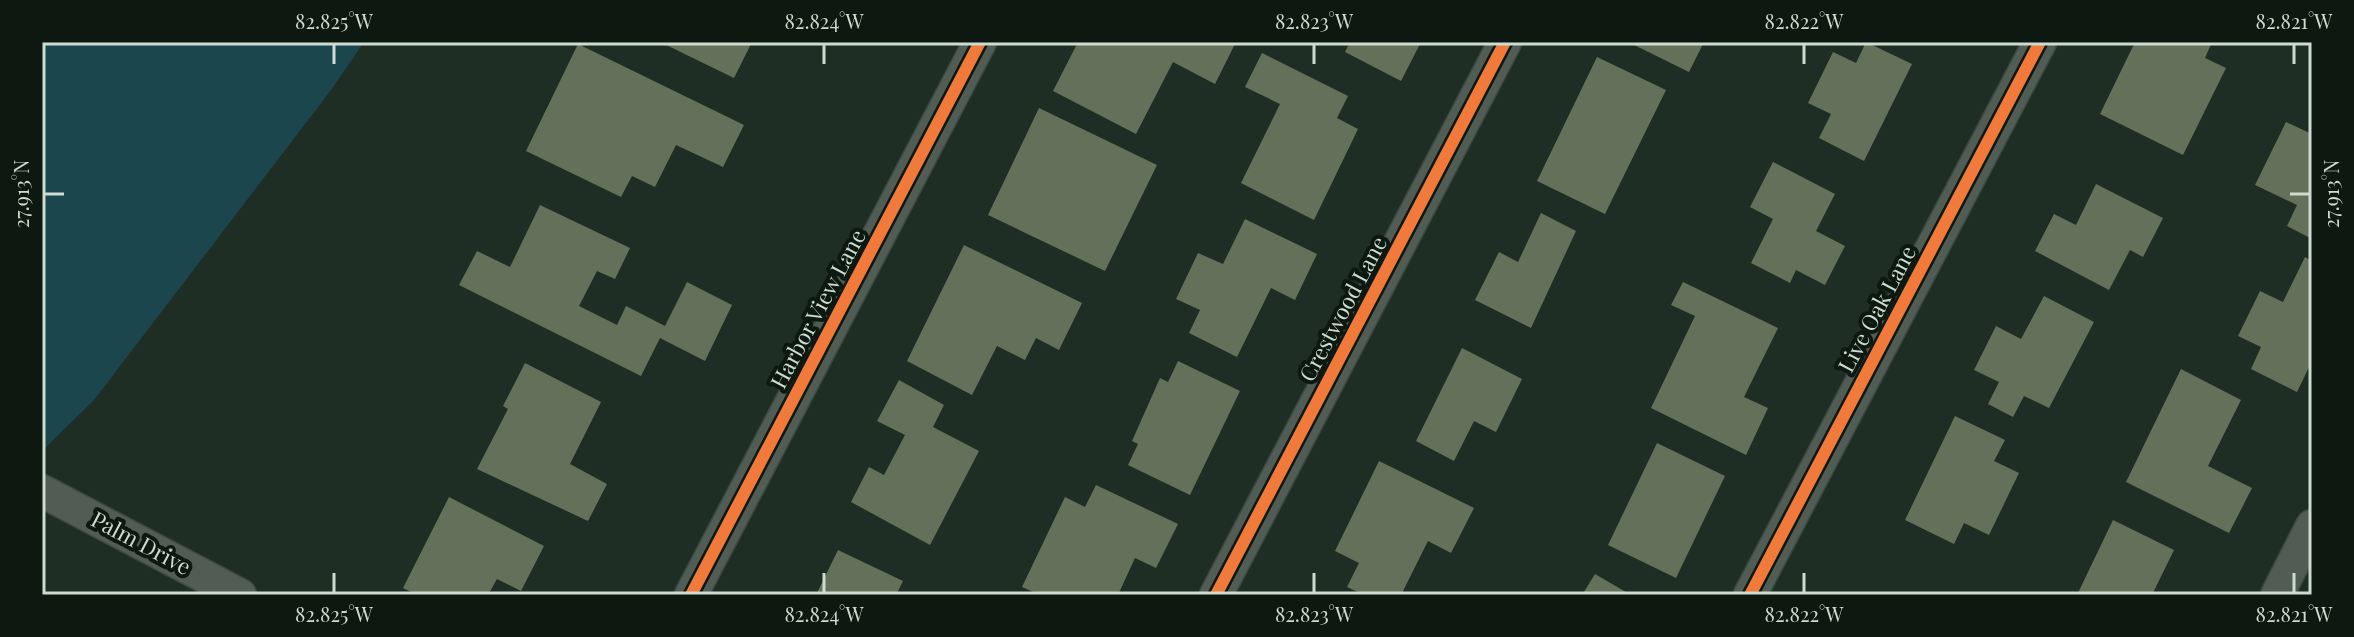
<svg xmlns="http://www.w3.org/2000/svg" width="2354" height="637" viewBox="0 0 2354 637" font-family="'Playfair Display',serif">
<style>
.water{fill:#1c464e}
.building{fill:#64715a}
.lines{fill:none;stroke-linecap:round;stroke-linejoin:round}
.street-casing{stroke:#3b4940;stroke-width:35}
.street{stroke:#505c54;stroke-width:32}
.cycleway-casing{stroke:#0c1810;stroke-width:17}
.cycleway{stroke:#f17a3a;stroke-width:12}
.ticks{fill:none;stroke:#ccdcd0;stroke-width:3}
.labels{text-anchor:middle;stroke-width:8;stroke-linejoin:round;paint-order:stroke}
.street-label{font-size:22px;fill:#ccdcd0;stroke:#0c1810}
.neatline{fill:none;stroke:#ccdcd0;stroke-width:3}
.ticks-label{font-size:20px;text-anchor:middle;fill:#ccdcd0}
</style>
<rect width="100%" height="100%" fill="#1e2e24"/>
<path class="water" d="M42,42H364L331,90L94,400L42,451Z"/>
<path class="building" d="M660,42H752L734,78Z
M1078,42H1236L1215,84L1173,62L1136,134L1053,91Z
M1350,42H1421L1401,81L1345,52Z
M1628,42H1704L1689,72Z
M1866,42L1912,64L1864,161L1819,138L1831,114L1808,103L1833,52L1856,63Z
M2135,42H2212L2205,58L2226,68L2183,155L2100,114Z
M578,44L744,125L723,167L676,145L655,187L632,176L621,197L526,151Z
M1262,53L1348,96L1337,118L1358,129L1314,220L1241,183L1280,104L1245,87Z
M1597,57L1666,90L1605,214L1537,181Z
M1039,108L1157,165L1105,271L988,215Z
M2286,122L2312,134V239L2287,226L2297,205L2255,185Z
M1773,162L1835,194L1816,231L1845,246L1825,285L1796,270L1790,283L1751,263L1773,219L1750,207Z
M2096,184L2163,218L2143,257L2130,250L2109,290L2035,251L2054,214L2076,225Z
M540,205L630,248L615,279L597,271L579,306L617,325L626,306L665,326L687,282L732,305L705,361L660,338L641,376L459,285L477,251L510,267Z
M1541,213L1576,231L1531,328L1475,300L1499,252L1518,262Z
M1245,219L1317,254L1295,300L1271,288L1237,357L1189,333L1200,310L1176,299L1198,253L1223,264Z
M964,245L1082,303L1059,350L1036,338L1025,360L997,346L972,395L907,361Z
M2305,257L2312,261V361L2297,392L2251,369L2261,347L2238,336L2260,291L2283,302Z
M1683,282L1778,328L1744,397L1768,408L1746,455L1651,408L1695,316L1671,305Z
M2044,296L2094,322L2049,408L2024,396L2013,417L1988,404L1999,382L1974,370L1996,326L2021,339Z
M1462,348L1522,379L1496,432L1474,421L1454,461L1416,441Z
M1178,361L1240,391L1190,495L1128,465L1138,444L1132,441L1160,378L1168,382Z
M525,363L601,402L570,464L607,484L588,521L477,469L508,409L503,406Z
M2181,369L2241,400L2208,466L2252,488L2229,533L2126,482Z
M899,380L944,405L933,427L979,451L930,545L851,502L869,467L884,475L905,435L877,421Z
M1955,416L2005,440L1994,461L2019,473L1989,535L1964,523L1954,544L1905,520Z
M1657,443L1725,476L1676,578L1608,545Z
M1379,461L1474,508L1451,553L1428,541L1401,595H1364L1347,587L1359,563L1335,551Z
M1096,485L1178,524L1156,568L1135,558L1118,595H1040L1022,587L1065,497L1085,507Z
M449,497L544,546L521,591L497,579L488,595H417L403,588Z
M2113,520L2174,550L2152,595H2077Z
M838,550L903,581L896,595H816Z
M1595,574L1631,595H1582Z"/>
<g class="lines">
<defs>
<path id="street" d="M42,491L240,595
M691,595L980,42
M1216,595L1505,42
M1750,595L2040,42
M2277,595L2312,526"/>
</defs>
<use href="#street" class="street-casing"/>
<use href="#street" class="street"/>
<defs>
<path id="cycleway" d="M691,595L980,42
M1216,595L1505,42
M1750,595L2040,42"/>
</defs>
<use href="#cycleway" class="cycleway-casing"/>
<use href="#cycleway" class="cycleway"/>
</g>
<path class="ticks" d="M334,44V64M824,44V64M1314,44V64M1804,44V64M2294,44V64M44,194H64M2290,194H2310M334,573V593M824,573V593M1314,573V593M1804,573V593M2294,573V593"/>
<g class="labels">
<g class="street-label">
<text transform="translate(818 309) rotate(-62)" y="8">Harbor View Lane</text>
<text transform="translate(1343 309) rotate(-62)" y="8">Crestwood Lane</text>
<text transform="translate(1877 309) rotate(-62)" y="8">Live Oak Lane</text>
<text transform="translate(141 543) rotate(28)" y="8">Palm Drive</text>
</g>
</g>
<rect width="2354" height="637" fill="none" stroke="#0c1810" stroke-width="88"/>
<rect x="44" y="44" width="2266" height="549" class="neatline"/>
<g class="ticks-label">
<text x="334" y="29">82.825°W</text>
<text x="824" y="29">82.824°W</text>
<text x="1314" y="29">82.823°W</text>
<text x="1804" y="29">82.822°W</text>
<text x="2294" y="29">82.821°W</text>
<text transform="translate(22 194) rotate(-90)" y="7">27.913°N</text>
<text transform="translate(2332 194) rotate(-90)" y="7">27.913°N</text>
<text x="334" y="622">82.825°W</text>
<text x="824" y="622">82.824°W</text>
<text x="1314" y="622">82.823°W</text>
<text x="1804" y="622">82.822°W</text>
<text x="2294" y="622">82.821°W</text>
</g>
</svg>
